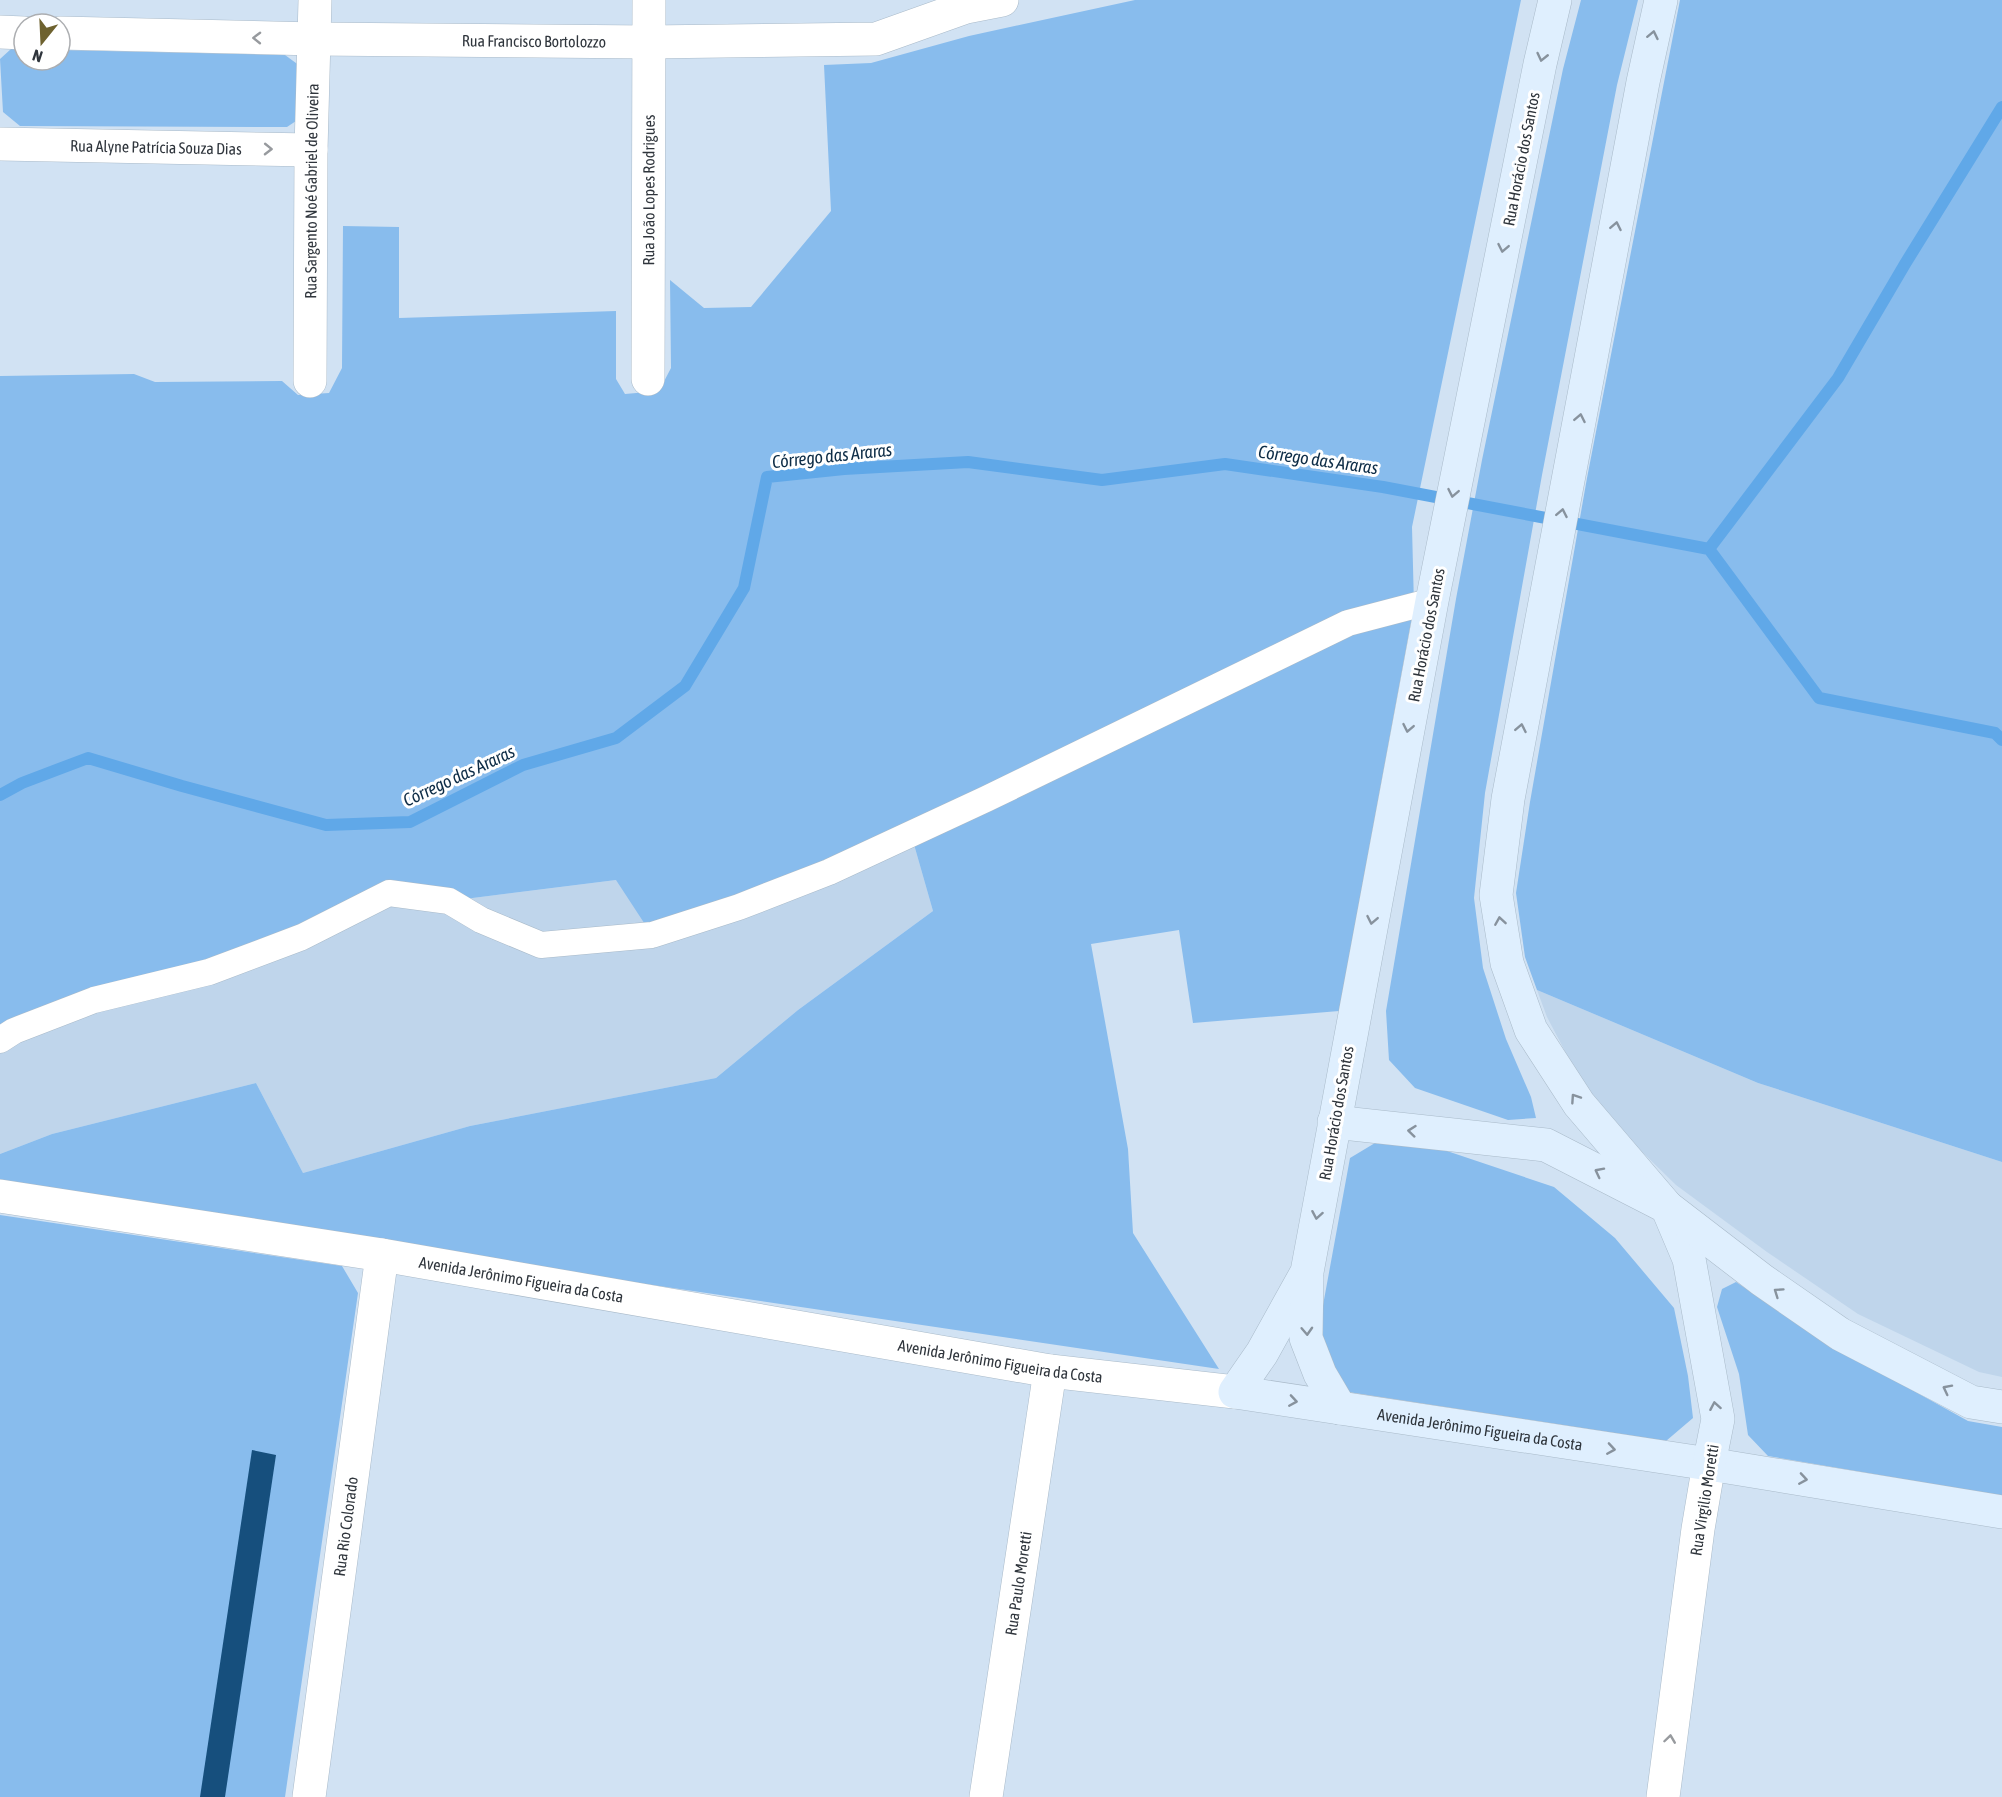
<svg xmlns="http://www.w3.org/2000/svg" width="2002" height="1797" viewBox="0 0 2002 1797" font-family="'Asap Condensed',sans-serif">
<style>
.built{fill:#bfd5eb}
.green{fill:#88bced}
.lines{fill:none;stroke-linecap:round;stroke-linejoin:round}
.stream{stroke:#60a8e8;stroke-width:12}
.building{fill:#164f7d}
.service-casing{stroke:#a9bac9;stroke-width:27}
.minor-casing{stroke:#a9bac9;stroke-width:34}
.secondary-casing{stroke:#a9bac9;stroke-width:34}
.service{stroke:#fff;stroke-width:26}
.minor{stroke:#fff;stroke-width:33}
.secondary{stroke:#dfeffe;stroke-width:33}
.oneway{stroke:#87929d}
.oneway2{stroke:#979a9e}
.labels{text-anchor:middle;stroke-width:6;stroke-linejoin:round;paint-order:stroke}
.street-label{font-size:16px;fill:#2f353c;stroke:#fff}
.water-label{font-size:18px;font-style:italic;fill:#0d2c46;stroke:#fff}
</style>
<rect width="100%" height="100%" fill="#d1e2f3"/>
<path class="built" d="M911,834L933,911L798,1010L716,1078L470,1126L303,1173L256,1083L52,1134L0,1154V1040L389,893L449,901L616,880Z
M1537,990L1758,1083L2002,1162V1377L1979,1372L1858,1314L1767,1252L1676,1185L1630,1140L1588,1095L1547,1017Z"/>
<path class="green" d="M1135,0H1521L1412,527L1414,606L1339,1011L1193,1023L1179,930L1091,944L1128,1149L1133,1233L1219,1369L389,1246L0,1181V1154L52,1134L256,1083L303,1173L470,1126L716,1078L798,1010L933,911L911,834L652,935L616,880L449,901L389,893L0,1040V376L134,374L155,382L282,381L298,395L329,393L342,368L343,226L399,227V318L616,311V379L625,394L659,391L671,368L670,280L704,308L751,307L831,211L824,65L871,63L969,36Z
M1581,0H1638L1617,85L1542,475L1485,793L1474,898L1483,968L1506,1039L1531,1097L1536,1118L1508,1120L1415,1088L1389,1060L1386,1011L1456,599L1482,460L1563,69Z
M1680,0H2002V1162L1758,1083L1537,990L1525,957L1516,893L1530,802L1587,478Z
M11,49H24V60H60V50L285,55L300,66L299,119L287,127L20,126L3,112L0,59Z
M1375,1143L1444,1150L1554,1187L1615,1238L1674,1308L1688,1376L1693,1418L1666,1441L1348,1392L1317,1338L1350,1158Z
M0,1215L342,1266L358,1293L285,1797H0Z
M1736,1282L1838,1349L1968,1421L2002,1427V1496L1768,1456L1748,1435L1739,1374L1717,1307L1722,1289Z"/>
<g class="lines">
<path class="stream" d="M1709,549L1838,378L1905,264L2002,107
M1709,549L1819,698L1995,733L2002,740
M0,795L22,783L88,758L182,786L326,825L410,822L523,765L616,738L685,686L744,588L767,477L844,469L968,462L1102,480L1225,464L1383,487L1709,549"/>
</g>
<path class="building" d="M252,1450L276,1455L225,1797H200Z"/>
<g class="lines">
<defs>
<path id="service" d="M0,1040L14,1031L94,1000L209,972L302,937L389,893L449,901L481,920L541,945L652,935L739,907L829,872L986,799L1348,623L1432,601"/>
<g id="minor">
<path d="M0,32L24,33"/>
<path id="s1" d="M60,33L315,39L649,42L876,39L966,7L1002,0"/>
<path id="s2" d="M0,144L311,150"/>
<path id="s3" d="M648,379L649,0"/>
<path id="s4" d="M310,381L311,150L315,0"/>
<path id="s5" d="M0,1196L382,1255L1050,1371L1235,1392"/>
<path id="s6" d="M309,1797L382,1255"/>
<path id="s7" d="M986,1797L1050,1371"/>
<path d="M1663,1797L1698,1529L1709,1464"/>
</g>
<g id="secondary">
<path id="s8" d="M1555,0L1540,64L1432,601L1307,1272L1262,1353L1235,1392L1709,1464L2002,1512"/>
<path d="M1661,0L1643,82L1508,799L1496,895L1507,963L1531,1030L1579,1104L1667,1207L1689,1259L1718,1419L1709,1464"/>
<path d="M1334,1122L1546,1145L1667,1207L1762,1280L1840,1334L1971,1402L2002,1407"/>
<path d="M1307,1277L1306,1338L1320,1374L1340,1408"/>
</g>
</defs>
<use href="#service" class="service-casing"/>
<use href="#minor" class="minor-casing"/>
<use href="#secondary" class="secondary-casing"/>
<use href="#service" class="service"/>
<use href="#minor" class="minor"/>
<use href="#secondary" class="secondary"/>
</g>
<defs><path id="oneway-chevron" d="M-2-3.5L2.5 0L-2 3.5" fill="none" stroke-width="1.6" stroke-linecap="round" stroke-linejoin="round" transform="scale(1.5)"/></defs>
<g class="oneway">
<use href="#oneway-chevron" transform="translate(1653 35) rotate(-78)"/>
<use href="#oneway-chevron" transform="translate(1542 57) rotate(103)"/>
<use href="#oneway-chevron" transform="translate(1616 226) rotate(-79)"/>
<use href="#oneway-chevron" transform="translate(1503 248) rotate(101)"/>
<use href="#oneway-chevron" transform="translate(1580 418) rotate(-79)"/>
<use href="#oneway-chevron" transform="translate(1453 493) rotate(101)"/>
<use href="#oneway-chevron" transform="translate(1562 513) rotate(-79)"/>
<use href="#oneway-chevron" transform="translate(1408 728) rotate(101)"/>
<use href="#oneway-chevron" transform="translate(1521 728) rotate(-79)"/>
<use href="#oneway-chevron" transform="translate(1372 920) rotate(101)"/>
<use href="#oneway-chevron" transform="translate(1500 921) rotate(-99)"/>
<use href="#oneway-chevron" transform="translate(1575 1098) rotate(-124)"/>
<use href="#oneway-chevron" transform="translate(1412 1131) rotate(-174)"/>
<use href="#oneway-chevron" transform="translate(1599 1172) rotate(-153)"/>
<use href="#oneway-chevron" transform="translate(1317 1215) rotate(100)"/>
<use href="#oneway-chevron" transform="translate(1778 1292) rotate(-145)"/>
<use href="#oneway-chevron" transform="translate(1307 1331) rotate(87)"/>
<use href="#oneway-chevron" transform="translate(1947 1389) rotate(-153)"/>
<use href="#oneway-chevron" transform="translate(1293 1401) rotate(9)"/>
<use href="#oneway-chevron" transform="translate(1715 1406) rotate(-100)"/>
<use href="#oneway-chevron" transform="translate(1611 1449) rotate(9)"/>
<use href="#oneway-chevron" transform="translate(1803 1479) rotate(9)"/>
</g>
<g class="oneway2">
<use href="#oneway-chevron" transform="translate(257 38) rotate(-179)"/>
<use href="#oneway-chevron" transform="translate(268 149) rotate(1)"/>
<use href="#oneway-chevron" transform="translate(1670 1739) rotate(-82)"/>
</g>
<g class="labels">
<g class="street-label">
<text dy="6" stroke="none"><textPath href="#s1" startOffset="474">Rua Francisco Bortolozzo</textPath></text>
<text dy="6" stroke="none"><textPath href="#s2" startOffset="156">Rua Alyne Patrícia Souza Dias</textPath></text>
<text transform="translate(1521 159) rotate(-79)" y="6">Rua Horácio dos Santos</text>
<text dy="6" stroke="none"><textPath href="#s3" startOffset="189">Rua João Lopes Rodrigues</textPath></text>
<text dy="6" stroke="none"><textPath href="#s4" startOffset="190">Rua Sargento Noé Gabriel de Oliveira</textPath></text>
<text transform="translate(1426 635) rotate(-79)" y="6">Rua Horácio dos Santos</text>
<text transform="translate(1336 1113) rotate(-80)" y="6">Rua Horácio dos Santos</text>
<text dy="6" stroke="none"><textPath href="#s5" startOffset="528">Avenida Jerônimo Figueira da Costa</textPath></text>
<text dy="6" stroke="none"><textPath href="#s5" startOffset="1014">Avenida Jerônimo Figueira da Costa</textPath></text>
<text dy="6" stroke="none"><textPath href="#s8" startOffset="1684">Avenida Jerônimo Figueira da Costa</textPath></text>
<text transform="translate(1704 1500) rotate(-81)" y="6">Rua Virgilio Moretti</text>
<text dy="6" stroke="none"><textPath href="#s6" startOffset="273">Rua Rio Colorado</textPath></text>
<text dy="6" stroke="none"><textPath href="#s7" startOffset="216">Rua Paulo Moretti</textPath></text>
</g>
<g class="water-label">
<text transform="translate(832 456) rotate(-6)" y="6">Córrego das Araras</text>
<text transform="translate(1318 460) rotate(8)" y="6">Córrego das Araras</text>
<text transform="translate(459 776) rotate(-25)" y="6">Córrego das Araras</text>
</g>
</g>
<g transform="translate(42 42) rotate(198)"><circle r="28" fill="#ffffff" stroke="#acaeb1" stroke-width="1.5"/>
<path d="M0-4.5L10 22L0 15L-10 22Z" fill="#6e622f"/>
<text y="-9" font-size="16" font-weight="bold" text-anchor="middle" fill="#2f353c">N</text>
</g>
</svg>
